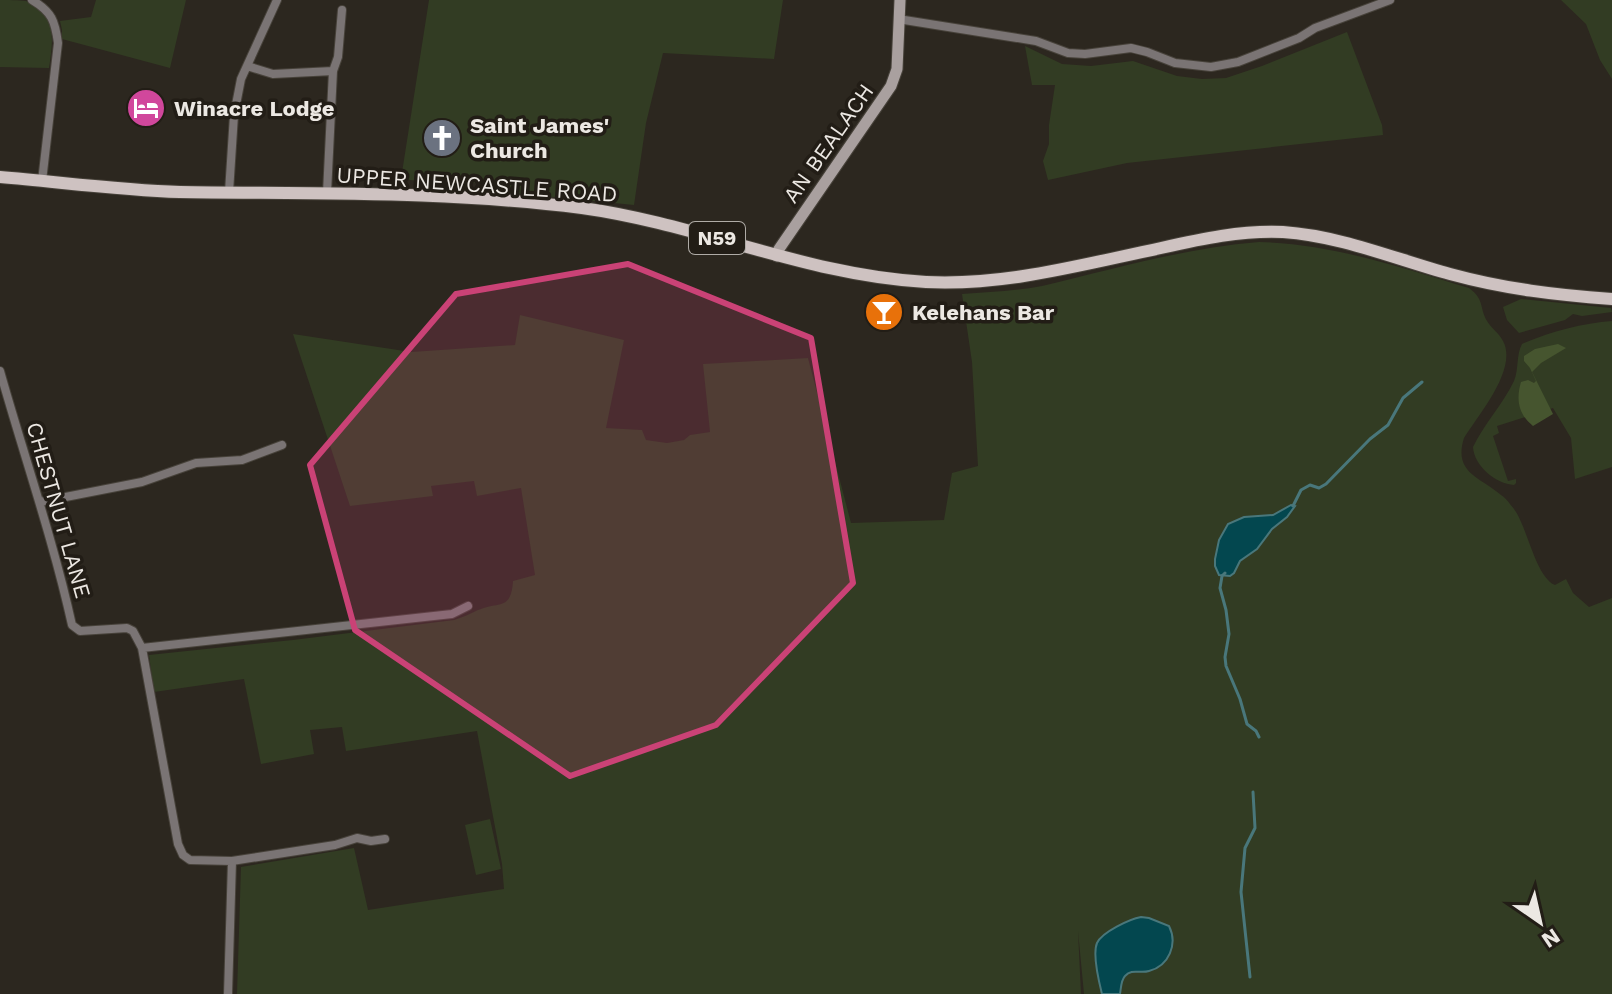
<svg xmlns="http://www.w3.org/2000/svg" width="1612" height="994" viewBox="0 0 1612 994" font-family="'Work Sans',sans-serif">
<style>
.green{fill:#323c23}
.forest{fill:#46552f}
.water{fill:#03474f;stroke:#49777b;stroke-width:2}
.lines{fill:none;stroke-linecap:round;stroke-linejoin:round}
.stream{stroke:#49777b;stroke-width:3}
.street-casing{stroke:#47423a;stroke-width:10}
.secondary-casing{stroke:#47423a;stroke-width:13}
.primary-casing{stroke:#47423a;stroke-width:14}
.street{stroke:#7a7474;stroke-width:8}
.secondary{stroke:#a9a09f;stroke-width:11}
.primary{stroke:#cec2c1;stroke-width:12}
.marked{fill:#ca4276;fill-opacity:0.2;stroke:#ca4276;stroke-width:6;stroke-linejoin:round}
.labels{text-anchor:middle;stroke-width:7;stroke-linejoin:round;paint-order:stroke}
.shield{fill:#221d16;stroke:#afaba6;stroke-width:2}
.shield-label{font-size:20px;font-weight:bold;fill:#ece8e3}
.poi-label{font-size:22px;font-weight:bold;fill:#ece8e3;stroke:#221d16;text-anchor:start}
.street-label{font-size:22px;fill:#ece8e3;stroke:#221d16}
</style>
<rect width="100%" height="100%" fill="#2c271f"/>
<path class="green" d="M0,0C8,0 19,0 26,1C58,12 53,41 49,68L0,67Z
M96,0H186L170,68L62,39V30L60,21L91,17Z
M429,0H783L774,59L663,53L646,123L634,205L502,192L501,186L456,181L455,185L401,179Z
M1561,0H1612V79L1600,60L1586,24Z
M1347,32L1382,125L1383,135L1127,163L1048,180L1043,161L1049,144V125L1055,85H1032L1025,46L1062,64L1091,66L1133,61L1177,76L1202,79L1226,78L1262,66Z
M1259,242C1333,244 1399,267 1469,288C1485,300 1479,307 1487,321C1491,328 1499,333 1503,341C1518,369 1479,414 1464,438C1453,473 1480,477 1501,495C1506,498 1510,504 1514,509C1528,528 1535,576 1555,585L1566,579L1573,593L1589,607L1612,598V994H1084L1078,931L1081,994H237L241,867L354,848L368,910L504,889L502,864L477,731L346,751L342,727L310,730L314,754L261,764L244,679L154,692L149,655L293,640L454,620C463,617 470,614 478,610C499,601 511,611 513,581L535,575L521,488L477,496L474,481L431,486L433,496L350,506L293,334L411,352L515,345L520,315L624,340L606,428L642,430L646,440L667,443L684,440L690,435L710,432L703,364L808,358L851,523L944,520L952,473L978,466L972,362L962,294C989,292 1016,291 1042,286C1114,269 1185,248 1259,242Z
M1521,299L1611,308L1612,312L1582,316L1573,314L1565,320L1519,333L1507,320L1503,307Z
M1612,321V467L1575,479L1571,438L1553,408L1497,426L1499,433L1493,436L1508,481L1516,479V483L1514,485C1496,484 1474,466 1473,447C1484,424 1503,404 1514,381C1519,369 1516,355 1522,344C1549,332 1583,323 1612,321Z
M490,819L501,869L476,875L465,825Z"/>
<path class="forest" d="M1558,344L1566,348L1541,363L1532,372L1553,414L1533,426C1518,414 1516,399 1521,382L1528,380L1534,383L1536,381L1530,368L1524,361V356L1535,349Z"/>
<path class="water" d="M1291,505L1295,506L1287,517L1272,529L1257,549L1240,561L1234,573L1230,576L1219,575L1215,566V559L1219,540L1228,524L1244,517L1273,515Z
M1141,917L1149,918L1169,926C1178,944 1169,966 1149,971C1140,974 1132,968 1125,976C1121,980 1121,988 1120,994H1102C1099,982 1092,955 1097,943C1102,932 1130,919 1141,917Z"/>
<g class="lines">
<path class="stream" d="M1293,506L1301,490L1310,485L1319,488L1326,484L1370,439L1388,425L1403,398L1422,382
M1225,573L1222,576L1220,588L1226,610L1229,634L1225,657L1226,666L1240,699L1247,724L1256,731L1259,737
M1250,977L1241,892L1245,848L1255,828L1253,792"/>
<defs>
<path id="street" d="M32,0C52,12 55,21 58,43L42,181
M898,19L1036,41L1068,53L1085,54L1131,48L1147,52L1175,63L1211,67L1238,62L1299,38L1315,28L1390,0
M247,66L273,74L333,71
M229,192L234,115L241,79L277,0
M327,193L333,71L338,57L342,10
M0,371C24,456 53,539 72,625L80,631L127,628L133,631L142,648L178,844L183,855L190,860L232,861L228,994
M40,502L142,482L196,463L242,460L282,445
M142,648L452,614L468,606
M232,861L335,845L357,838L371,841L385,839"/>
<path id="secondary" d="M777,256L779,249L891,86L897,69L900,0"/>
<path id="primary" d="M0,177C60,182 120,190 180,192C313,194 450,191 582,208C699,224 808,276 926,282C1006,286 1084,264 1161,248C1201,239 1242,230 1283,232C1341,236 1395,259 1450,274C1505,289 1556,295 1612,299"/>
</defs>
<use href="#street" class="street-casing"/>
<use href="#secondary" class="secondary-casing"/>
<use href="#primary" class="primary-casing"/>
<use href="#street" class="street"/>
<use href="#secondary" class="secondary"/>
<use href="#primary" class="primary"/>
</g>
<path class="marked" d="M628,264L811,338L853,583L716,725L570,776L355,630L310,465L456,294Z"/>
<defs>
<symbol id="hotel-disc" viewBox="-11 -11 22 22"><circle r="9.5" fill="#d1479c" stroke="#221d16"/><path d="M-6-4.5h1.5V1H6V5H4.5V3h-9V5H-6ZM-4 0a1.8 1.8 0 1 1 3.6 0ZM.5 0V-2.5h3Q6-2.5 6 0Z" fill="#fff"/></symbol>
<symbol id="church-disc" viewBox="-11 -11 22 22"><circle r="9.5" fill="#6b7280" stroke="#221d16"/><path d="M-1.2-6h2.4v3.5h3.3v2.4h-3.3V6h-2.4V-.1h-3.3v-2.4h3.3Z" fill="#fff"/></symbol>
<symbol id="bar-disc" viewBox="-11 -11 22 22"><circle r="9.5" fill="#e8710a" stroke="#221d16"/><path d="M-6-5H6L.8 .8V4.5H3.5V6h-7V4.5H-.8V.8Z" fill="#fff"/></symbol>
</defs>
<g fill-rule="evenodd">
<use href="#hotel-disc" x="124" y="86" width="44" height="44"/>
<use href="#church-disc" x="420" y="116" width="44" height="44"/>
<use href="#bar-disc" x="862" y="290" width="44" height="44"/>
</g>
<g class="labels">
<rect class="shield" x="689" y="222" width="56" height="32" rx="6"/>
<g class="shield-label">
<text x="717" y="245">N59</text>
</g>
<g class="poi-label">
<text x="174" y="116">Winacre Lodge</text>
<text x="470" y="133">Saint James'<tspan x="470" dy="25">Church</tspan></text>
<text x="912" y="320">Kelehans Bar</text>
</g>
<g class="street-label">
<text transform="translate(828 143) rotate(-55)" y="8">AN BEALACH</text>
<text transform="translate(477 184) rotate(4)" y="8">UPPER NEWCASTLE ROAD</text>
<text transform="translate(59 510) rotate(74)" y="8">CHESTNUT LANE</text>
</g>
</g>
<g transform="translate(1540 922) rotate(146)" stroke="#221d16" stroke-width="6" paint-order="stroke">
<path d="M0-6L14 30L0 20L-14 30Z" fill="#ece8e3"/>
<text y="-12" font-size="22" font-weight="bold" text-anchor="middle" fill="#ece8e3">N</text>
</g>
</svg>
